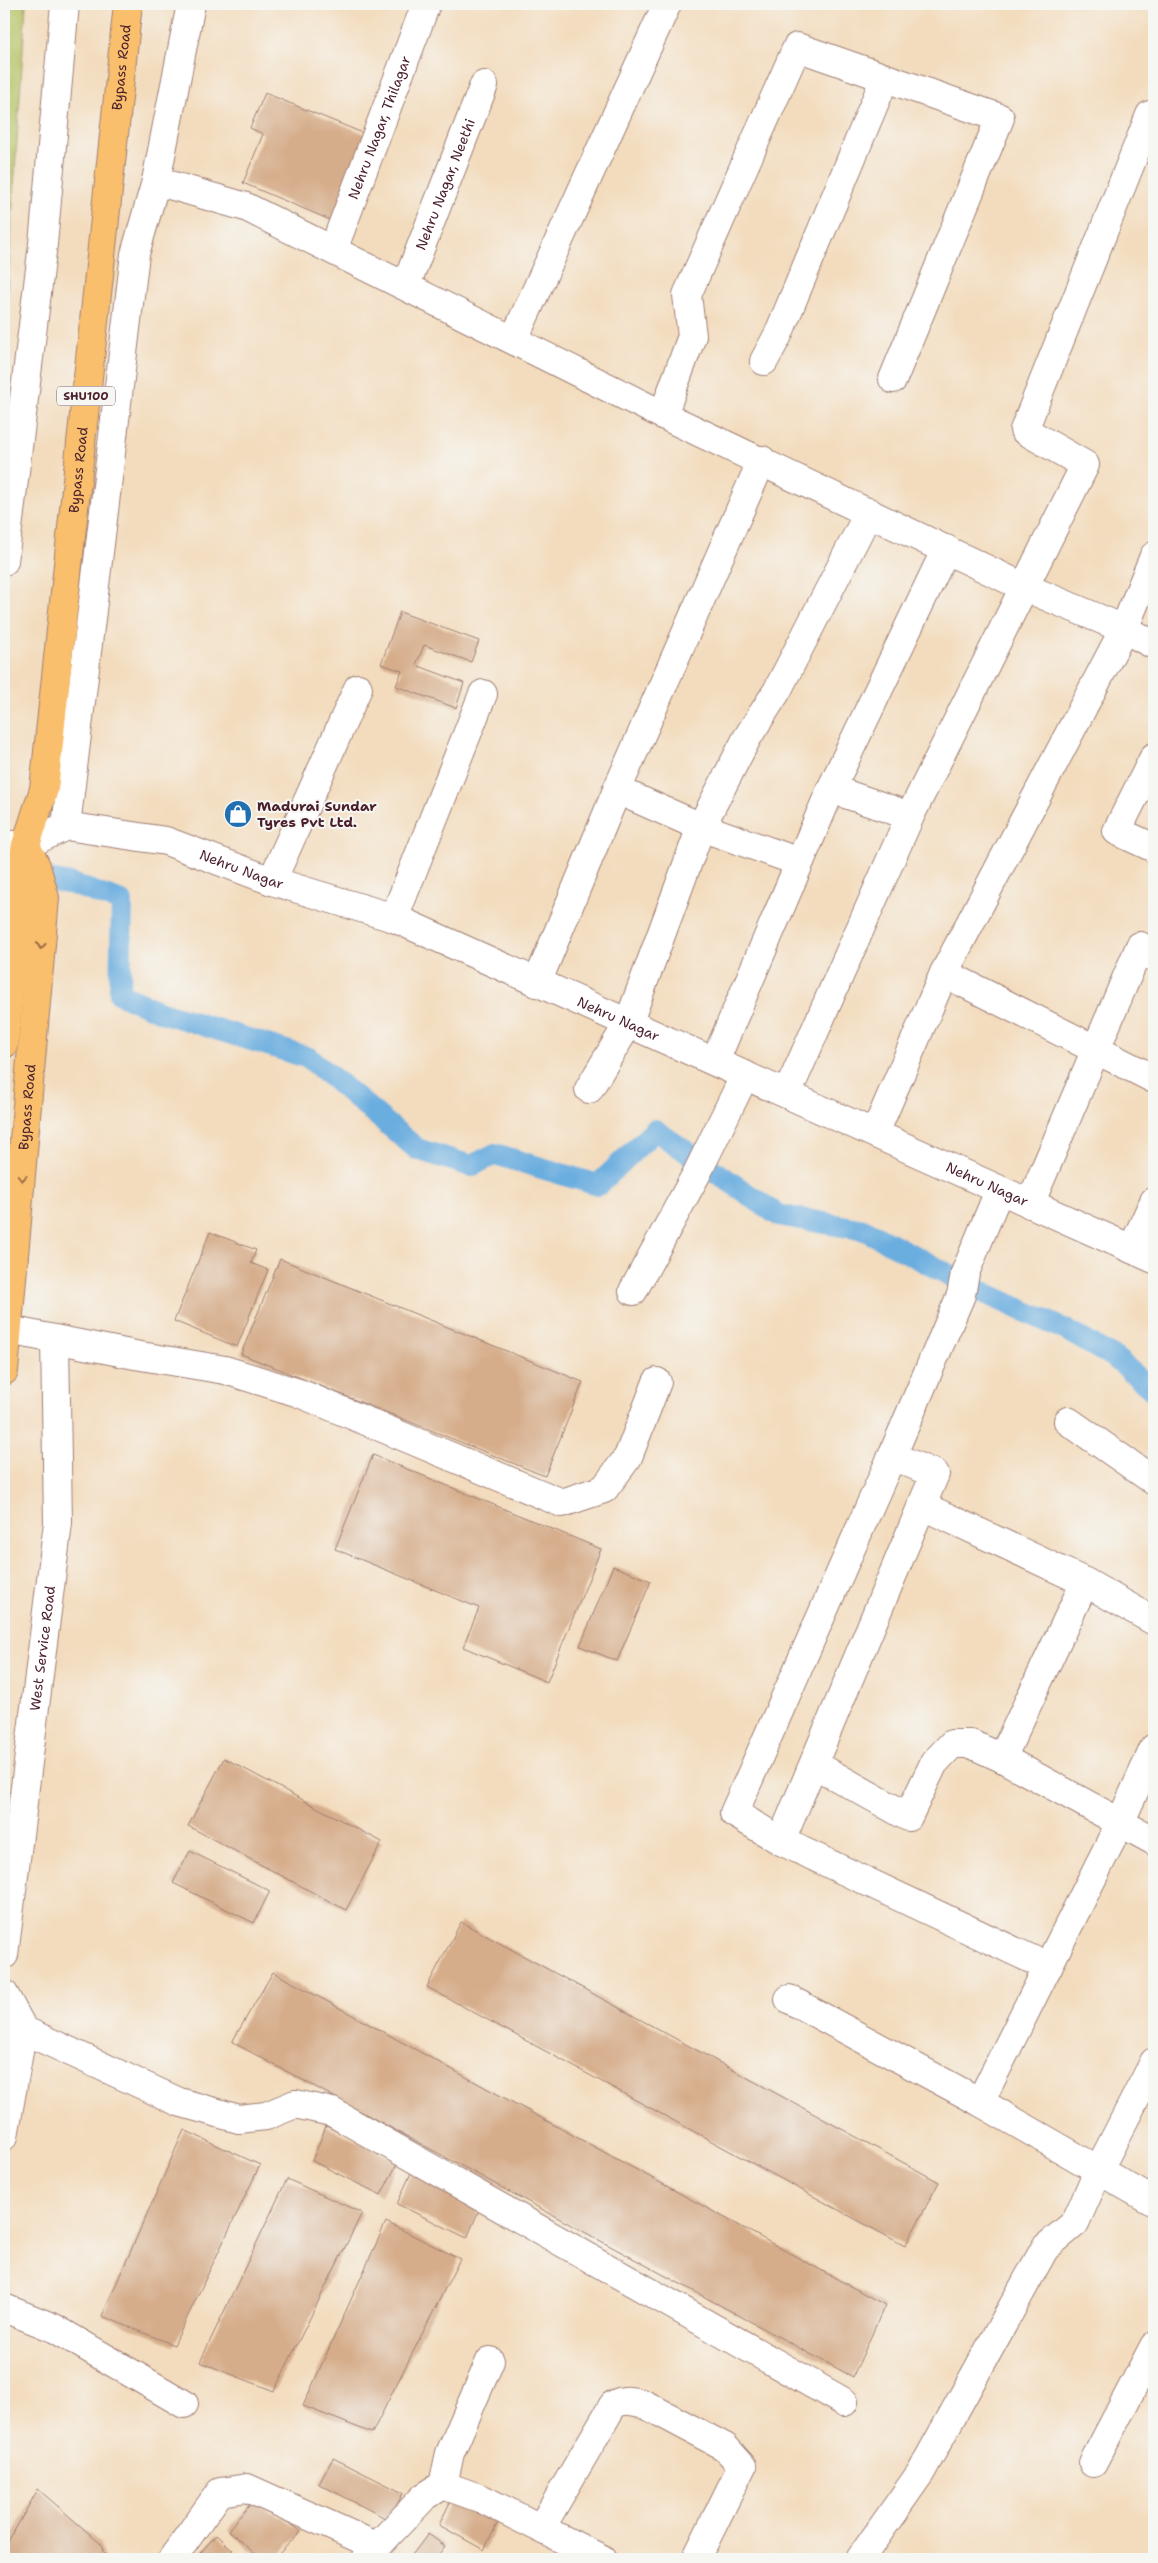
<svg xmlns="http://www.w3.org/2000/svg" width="1158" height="2563" viewBox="0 0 1158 2563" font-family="'Shantell Sans',sans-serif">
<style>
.green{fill:#b5c264;stroke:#807048}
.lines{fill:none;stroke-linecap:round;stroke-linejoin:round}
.canal{stroke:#6aaddf;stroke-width:22}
.building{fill:#d6ad8b}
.minor-casing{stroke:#9e7e74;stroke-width:30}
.major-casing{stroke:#9e7e74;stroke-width:30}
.minor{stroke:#fff;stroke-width:28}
.major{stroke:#f9bf6d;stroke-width:28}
.oneway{stroke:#996749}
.labels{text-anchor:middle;stroke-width:4;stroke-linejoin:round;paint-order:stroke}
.shield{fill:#f6f6f2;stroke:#7e6067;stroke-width:1}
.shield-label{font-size:12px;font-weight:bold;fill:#4a1f2b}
.street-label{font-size:14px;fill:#4a1f2b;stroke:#f6f6f2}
.poi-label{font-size:14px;font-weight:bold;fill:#4a1f2b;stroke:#f6f6f2;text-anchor:start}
</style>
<rect width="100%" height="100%" fill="#f6f6f2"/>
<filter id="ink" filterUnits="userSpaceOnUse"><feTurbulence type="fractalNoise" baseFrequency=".02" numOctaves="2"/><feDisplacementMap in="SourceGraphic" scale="10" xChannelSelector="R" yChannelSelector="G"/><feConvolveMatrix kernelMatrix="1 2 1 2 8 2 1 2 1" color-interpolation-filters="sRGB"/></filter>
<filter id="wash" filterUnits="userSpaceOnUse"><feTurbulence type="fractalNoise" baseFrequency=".0096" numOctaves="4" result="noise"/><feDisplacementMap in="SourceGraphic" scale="20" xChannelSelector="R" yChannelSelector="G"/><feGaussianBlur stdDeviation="1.12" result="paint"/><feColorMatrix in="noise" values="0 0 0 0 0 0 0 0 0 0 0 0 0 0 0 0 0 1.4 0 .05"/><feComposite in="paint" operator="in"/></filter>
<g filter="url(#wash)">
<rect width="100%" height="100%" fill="#f3dcbd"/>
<path class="green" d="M4,4H26L4,338Z"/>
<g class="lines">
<path class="canal" d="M4,872L72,884L122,902L120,994L161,1012L309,1058L417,1149L471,1166L495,1154L598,1185L655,1130L778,1215L865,1230L976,1289L1066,1330L1115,1358L1154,1391"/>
</g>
<g id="blocks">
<path class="building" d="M265,93L370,136L335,222L243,183L263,134L250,128Z
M400,612L479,641L471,662L424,645L416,665L464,683L456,708L396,686L402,671L381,664Z
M210,1232L256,1250L251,1263L268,1270L237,1347L174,1321Z
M280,1259L583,1382L545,1476L241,1354Z
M373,1455L601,1549L547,1682L463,1647L479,1608L335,1549Z
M613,1566L651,1581L617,1661L580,1646Z
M224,1758L382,1842L346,1910L188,1826Z
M190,1851L270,1891L254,1923L173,1883Z
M461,1922L939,2182L905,2246L427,1987Z
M273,1972L885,2305L853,2377L232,2042Z
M326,2126L398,2162L381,2195L312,2161Z
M184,2130L260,2165L174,2345L102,2316Z
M411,2173L481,2205L467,2238L397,2204Z
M287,2179L362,2213L274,2391L200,2362Z
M386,2222L460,2259L372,2433L303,2406Z
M333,2458L403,2493L389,2520L319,2484Z
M38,2489L101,2544L105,2559H4V2549Z
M455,2492L501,2516L484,2550L439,2525Z
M254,2500L301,2531L274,2559H261L228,2530Z
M428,2534L445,2546L435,2559H409Z
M216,2535L233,2550L222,2559H195Z"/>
</g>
</g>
<g filter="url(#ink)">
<use href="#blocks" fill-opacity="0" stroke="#9e7e74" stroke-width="1"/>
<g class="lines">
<defs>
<g id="minor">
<path d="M156,181L191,4"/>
<path id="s1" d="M333,250L426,4"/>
<path id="s2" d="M406,285L484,85"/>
<path d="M514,339L667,4"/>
<path d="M764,361L778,335L885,78"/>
<path d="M663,415L692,336L687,295L797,47L1000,118L893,379"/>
<path d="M762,460L617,790L701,827L799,862"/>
<path d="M4,561L43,244L65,4"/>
<path d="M1154,757L1117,831L1154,848"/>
<path d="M831,789L946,549"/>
<path d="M66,826L135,254L156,181L246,207L663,415L1024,587L1124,629L1154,645"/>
<path id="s3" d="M66,826L166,841L272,881L394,918L1154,1259"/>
<path d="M4,845H26L66,826"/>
<path d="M272,881L358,688"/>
<path d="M394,918L483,694"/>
<path d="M944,973L1124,629L1154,556"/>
<path d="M537,983L617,790"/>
<path d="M715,1061L831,789L910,816"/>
<path d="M589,1089L628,1024L701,827L747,738L777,691L869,512"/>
<path d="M787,1094L910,816L1085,465L1024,430L1150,115"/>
<path d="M875,1133L944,973L1154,1079"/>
<path d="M999,1191L965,1273L961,1295L892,1456L935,1474L781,1841L1048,1967"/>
<path d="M1030,1204L1140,946L1154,958"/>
<path d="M1132,1249L1154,1201"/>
<path d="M633,1291L697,1173L745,1075"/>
<path d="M9,1330L135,1355L225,1370L299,1393L562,1503L604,1489L628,1457L657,1382"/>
<path d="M1068,1421L1154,1481"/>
<path d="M923,1506L1085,1582"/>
<path d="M1154,1621L1085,1582L1002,1758L1154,1841"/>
<path d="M814,1764L908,1817L934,1763L952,1744H971L1002,1758"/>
<path d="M781,1841L734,1813L892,1456"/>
<path id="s4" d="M4,1955L58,1523L55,1340"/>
<path d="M4,1994L23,2029L4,2136"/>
<path d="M789,1999L980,2102L1154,2202"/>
<path d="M4,2021L179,2102L239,2119L266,2116L295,2104L332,2112L844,2402"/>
<path d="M980,2102L1120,1823L1154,1748"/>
<path d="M4,2308L54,2328L184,2404"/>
<path d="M1093,2463L1154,2346"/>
<path d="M443,2485L450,2453L490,2361"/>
<path d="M541,2528L613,2405C625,2398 632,2401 644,2404L725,2447L742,2466L696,2559"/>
<path d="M172,2559L220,2492L247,2488L376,2546"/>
<path d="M365,2559L424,2497L443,2485L482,2499L602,2559"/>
<path d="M860,2559L921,2472L1045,2248L1075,2223L1098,2171L1154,2062"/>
</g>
<g id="major">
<path id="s5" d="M4,1044L22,864L26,845L44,789L128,4"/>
<path id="s6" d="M4,1371L45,898L36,866L26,846"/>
</g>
</defs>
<use href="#minor" class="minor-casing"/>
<use href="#major" class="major-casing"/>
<use href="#minor" class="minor"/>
<use href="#major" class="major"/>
</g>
<defs><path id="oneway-chevron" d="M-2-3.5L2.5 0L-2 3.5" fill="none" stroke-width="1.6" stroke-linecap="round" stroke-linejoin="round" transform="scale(1.25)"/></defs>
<g class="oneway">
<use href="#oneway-chevron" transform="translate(41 946) rotate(95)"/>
<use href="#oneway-chevron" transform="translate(22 1178) rotate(95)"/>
</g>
</g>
<defs>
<symbol id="shop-disc" viewBox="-11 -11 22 22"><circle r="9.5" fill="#1f6fb2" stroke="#f6f6f2"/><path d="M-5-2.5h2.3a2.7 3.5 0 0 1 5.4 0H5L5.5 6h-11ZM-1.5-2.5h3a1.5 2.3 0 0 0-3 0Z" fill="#fff"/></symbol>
</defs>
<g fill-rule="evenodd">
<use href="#shop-disc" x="222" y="798" width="32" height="32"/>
</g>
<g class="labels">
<rect class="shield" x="57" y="386.5" width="58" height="19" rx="4"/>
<g class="shield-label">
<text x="86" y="400">SHU100</text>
</g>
<g class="street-label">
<text dy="5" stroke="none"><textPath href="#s5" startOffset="985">Bypass Road</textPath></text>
<text dy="5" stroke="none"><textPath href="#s1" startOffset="131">Nehru Nagar, Thilagar</textPath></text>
<text dy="5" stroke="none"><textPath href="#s2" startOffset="108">Nehru Nagar, Neethi</textPath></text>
<text dy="5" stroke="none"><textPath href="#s5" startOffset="580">Bypass Road</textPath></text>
<text dy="5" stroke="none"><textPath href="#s3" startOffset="182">Nehru Nagar</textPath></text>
<text dy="5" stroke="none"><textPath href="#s3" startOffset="588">Nehru Nagar</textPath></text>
<text dy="5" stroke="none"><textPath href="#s6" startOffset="265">Bypass Road</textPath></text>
<text dy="5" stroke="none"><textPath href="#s3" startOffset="992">Nehru Nagar</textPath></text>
<text dy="5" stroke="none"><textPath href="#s4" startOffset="309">West Service Road</textPath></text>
</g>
<g class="poi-label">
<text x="257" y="811">Madurai Sundar<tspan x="257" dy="16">Tyres Pvt Ltd.</tspan></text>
</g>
</g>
<rect width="1158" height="2563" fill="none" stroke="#f6f6f2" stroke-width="20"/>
</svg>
